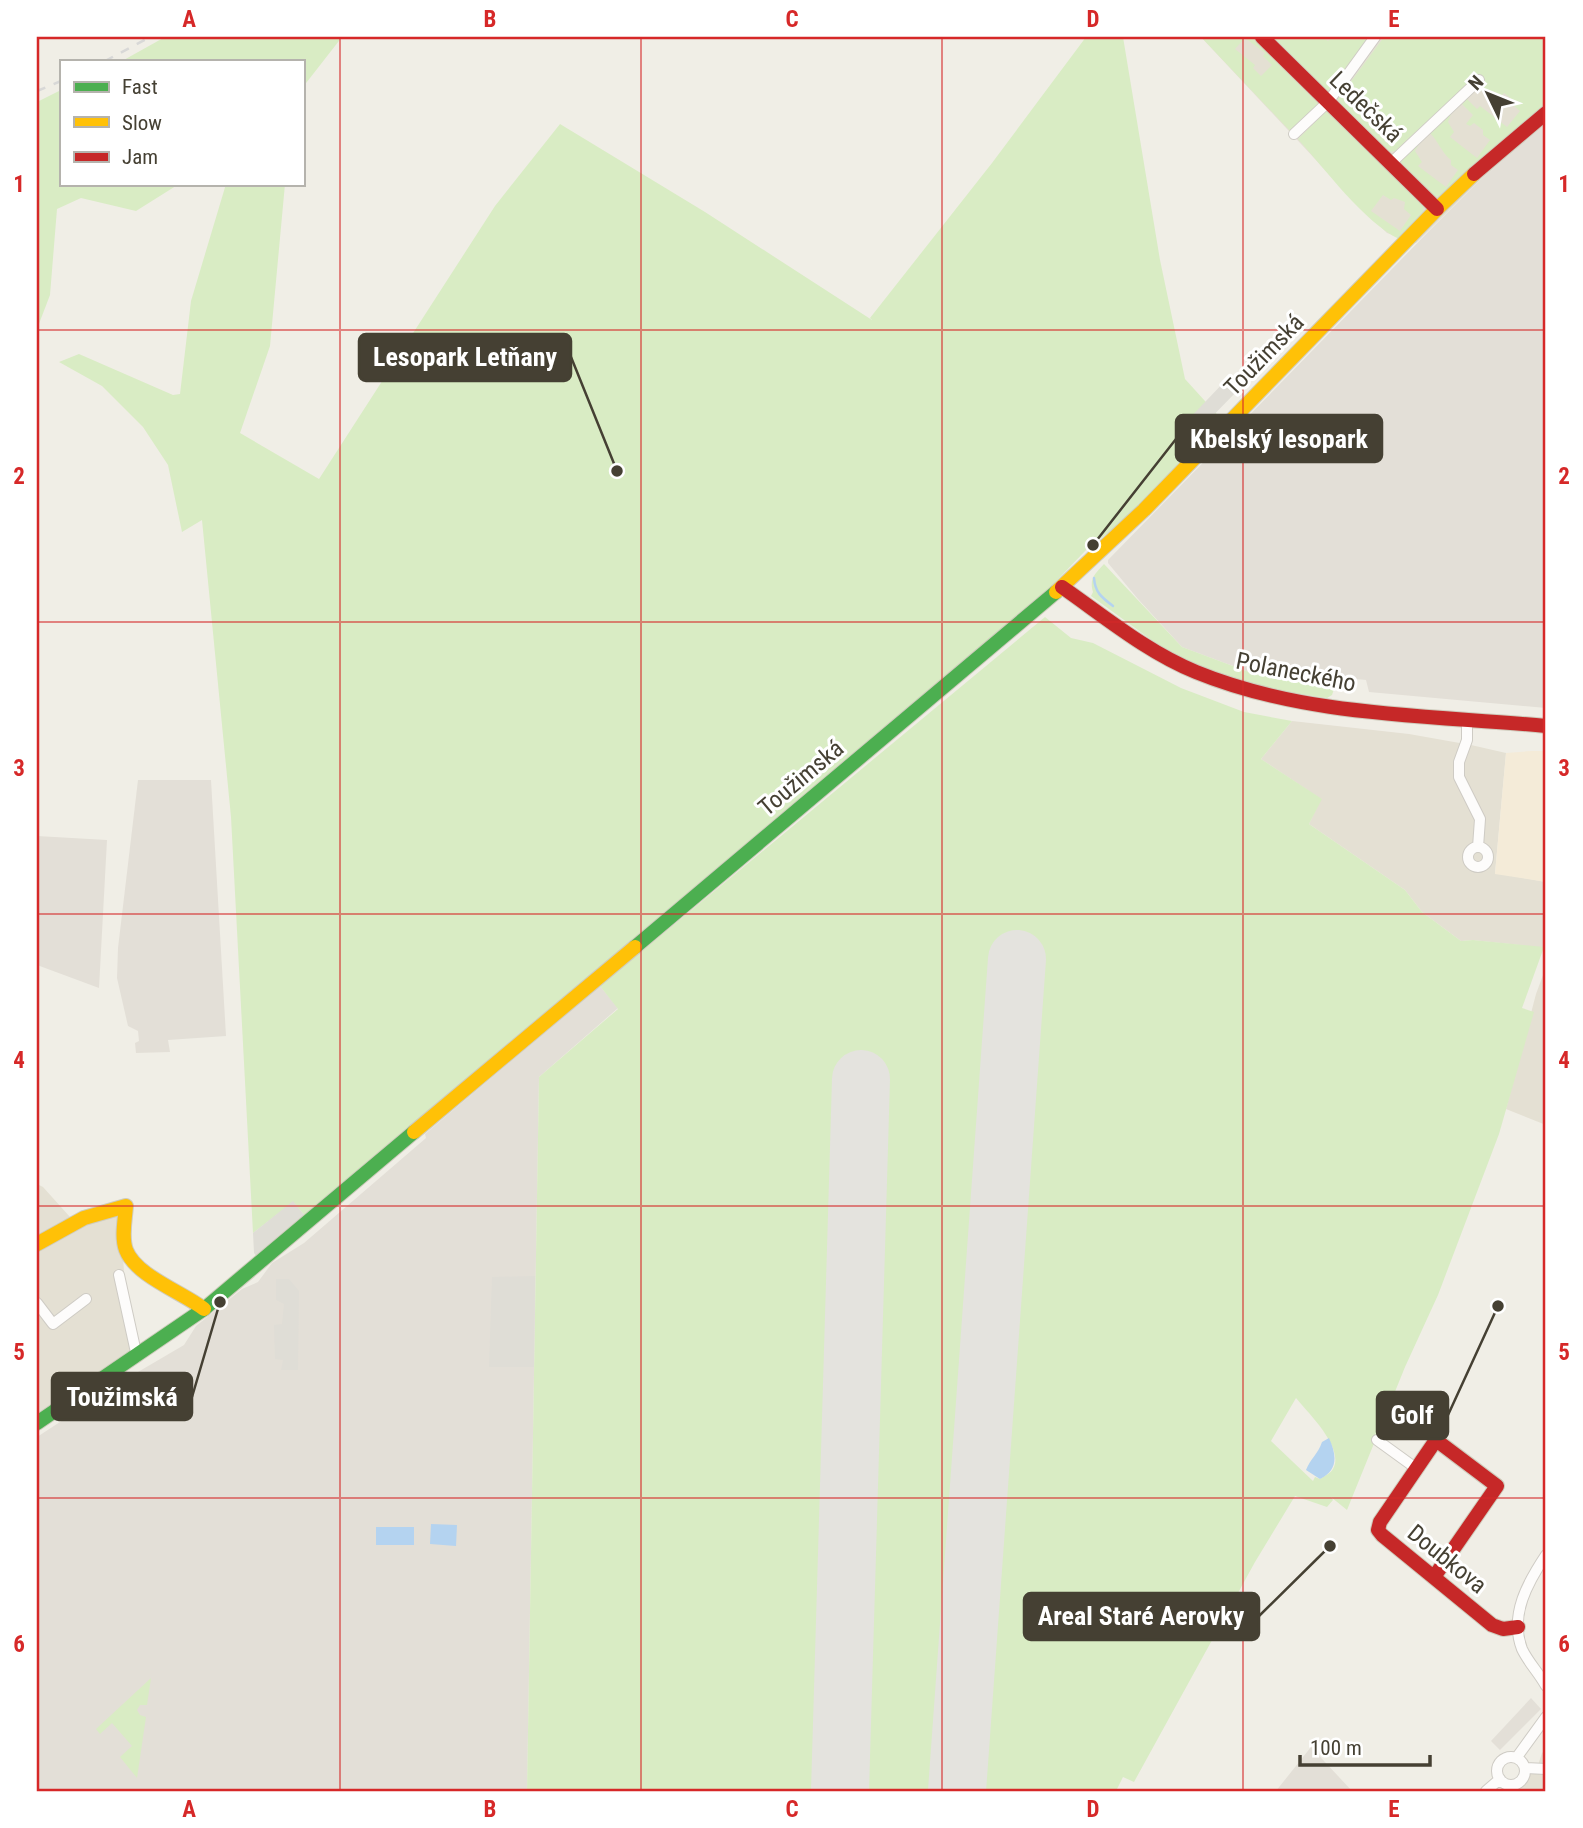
<svg xmlns="http://www.w3.org/2000/svg" width="1583" height="1828" viewBox="0 0 1583 1828" font-family="'Roboto Condensed',sans-serif">
<style>
.residential{fill:#e4e0d3}
.commercial{fill:#f4ebd8}
.industrial{fill:#e3dfd7}
.green{fill:#d9ecc4;fill-rule:evenodd}
.parking{fill:#dfddd6}
.water{fill:#b4d3f0}
.lines{fill:none;stroke-linecap:round;stroke-linejoin:round}
.stream{stroke:#b4d3f0;stroke-width:2.5}
.runway{stroke:#e4e3de;stroke-width:58}
.street-casing{stroke:#cecbc4;stroke-width:12}
.fast-casing{stroke:#cfccbd;stroke-width:16}
.slow-casing{stroke:#cfccbd;stroke-width:16}
.jam-casing{stroke:#cfccbd;stroke-width:16}
.street{stroke:#fdfcfb;stroke-width:10}
.fast{stroke:#4caf50;stroke-width:14}
.slow{stroke:#ffc107;stroke-width:14}
.jam{stroke:#c62828;stroke-width:14}
.rail{stroke:#d8d8d7;stroke-width:2.5;stroke-dasharray:9 9;stroke-linecap:butt}
.grid{fill:none;stroke:#d62828;stroke-width:2;stroke-opacity:0.55}
.labels{text-anchor:middle;stroke-width:6;stroke-linejoin:round;paint-order:stroke}
.street-label{font-size:24px;fill:#454033;stroke:#fff}
.leader{fill:none;stroke:#454033;stroke-width:2.5}
.callout-dot{fill:#454033;stroke:#fff;stroke-width:2.5}
.callout{fill:#454033;stroke:#454033;stroke-width:2.5}
.callout-label{font-size:26px;text-anchor:middle;font-weight:bold;fill:#fff}
.neatline{fill:none;stroke:#d62828;stroke-width:2.5}
.grid-label{font-size:23px;text-anchor:middle;font-weight:bold;fill:#d62828}
</style>
<rect width="100%" height="100%" fill="#f0eee6"/>
<path class="residential" d="M1201,37H1546V123L1479,181L1416,243L1387,233L1357,204Z
M1292,721L1409,734L1471,745L1506,753L1495,873L1546,882V948L1473,940L1461,941L1422,912L1405,890L1309,824L1321,799L1261,759Z
M1546,967V1125L1506,1109L1536,994Z
M37,1184L43,1187L70,1217L119,1203L130,1353L37,1419Z
M1546,1749V1791H1515L1518,1777L1536,1771L1542,1753Z"/>
<path class="commercial" d="M1531,751H1546V882L1495,874L1506,753Z"/>
<path class="industrial" d="M1546,123V708L1369,692L1366,680L1328,676L1321,686L1291,682L1249,672L1182,647L1138,599L1108,563V560L1429,231L1479,181Z
M138,780H211L226,1036L168,1040L170,1052L136,1053L135,1043L139,1041L138,1031L128,1026L117,978L118,948Z
M37,836L107,840L99,988L37,965Z
M600,986L618,1008L539,1077L527,1791H37V1437L126,1379L184,1345L196,1326L242,1289L258,1282L272,1263L304,1243L426,1138L425,1134Z
M1531,1698L1541,1709L1500,1750L1491,1741Z
M1311,1747L1352,1791H1276Z"/>
<path class="green" d="M165,37H342L303,87V61H122Z
M1086,37H1123L1160,260L1185,379L1224,422L1141,507L1087,549L1038,600L307,1218L293,1202L253,1233L231,817L202,520L182,532L168,465L143,427L102,386L59,362L79,354L173,395L180,394L191,301L226,184H285L270,346L240,433L319,479L495,206L560,124L705,212L872,320L870,318L992,163Z
M1201,37H1253L1320,103L1291,132ZM1245,38L1265,53L1263,56L1272,65L1261,76L1253,68L1255,65L1235,49Z
M1271,37H1322L1328,41L1332,37H1369L1327,92Z
M1384,37H1546V103L1440,196H1433L1400,161L1419,144L1415,151L1422,162L1418,166L1446,187L1458,170L1451,165V160C1441,152 1439,142 1430,133L1451,114L1448,122L1454,132L1450,137L1477,158L1490,140L1483,135V130L1474,123L1470,126L1466,124L1473,115L1462,104L1467,99L1477,109L1480,106L1507,127L1520,111L1513,105V100L1504,93L1501,96L1493,91L1489,96L1475,86V77L1395,151L1388,152L1339,103L1338,99Z
M61,90V184H179L136,211L81,198L57,209L50,295L37,329V102Z
M1325,112H1329L1424,205L1423,214L1399,239C1364,222 1325,169 1298,139ZM1383,195L1391,200L1394,198L1405,202L1404,209L1411,215L1400,231L1371,211Z
M1104,564L1182,647L1249,672L1321,686L1328,676L1338,677L1332,695L1327,698L1267,689L1199,667L1164,649L1091,596L1093,592C1089,578 1095,574 1104,564Z
M1045,617L1071,638L1093,643L1181,688L1244,712L1292,721L1261,759L1322,799L1309,824L1405,890L1422,912L1461,941L1473,940L1544,947L1522,1008L1534,1012L1499,1134L1438,1295L1405,1367L1347,1510L1331,1497L1333,1500L1327,1507L1295,1496L1255,1562L1134,1782L1123,1777L1116,1791H527L539,1077L618,1009L600,986ZM1296,1398C1308,1413 1345,1448 1333,1469C1330,1474 1324,1476 1320,1479L1315,1477L1313,1481L1271,1441Z
M151,1678L147,1705H140L137,1710L140,1715L146,1717L137,1778L120,1757L132,1746L112,1723L100,1734L96,1729Z"/>
<path class="parking" d="M1227,379L1238,390L1200,429L1195,424L1190,429L1185,423Z
M293,1201L309,1221L257,1257L254,1253L253,1233Z
M535,1276L534,1367H489L492,1277Z
M276,1279H289L299,1291L298,1370H281L283,1360L275,1359L274,1325L282,1324L284,1304L276,1300Z"/>
<path class="water" d="M1329,1438C1337,1456 1338,1470 1320,1479L1306,1470C1310,1459 1318,1454 1322,1442Z
M431,1524L457,1525L456,1546L430,1544Z
M376,1527H414V1545H376Z"/>
<g class="lines">
<path class="stream" d="M1094,578C1095,592 1101,597 1113,606"/>
<path class="runway" d="M840,1791L861,1079
M957,1791L1017,959"/>
<defs>
<path id="street" d="M1294,134L1328,102L1375,37
M1391,163L1479,80
M1467,718V740L1459,762V777L1480,819L1478,847
M1468 857a10 10 0 1 1 20 0a10 10 0 1 1-20 0Z
M119,1275L137,1357
M37,1303L53,1324L86,1299
M1377,1440L1417,1469
M1546,1555C1528,1582 1509,1615 1522,1649C1528,1662 1539,1673 1546,1686
M1497 1771a14 14 0 1 1 28 0a14 14 0 1 1-28 0Z
M1517,1757L1546,1717
M1526,1768L1546,1769
M1486,1791L1500,1779"/>
<path id="fast" d="M635,947L1056,592
M37,1423L204,1309L414,1132"/>
<path id="slow" d="M1056,592L1144,510L1437,209L1474,174
M414,1132L635,947
M37,1244L84,1218L126,1206C125,1220 121,1237 126,1250C136,1276 182,1292 204,1309"/>
<path id="jam" d="M1262,37L1437,209
M1474,174L1546,113
M1062,587C1105,617 1147,652 1196,672C1306,717 1430,715 1546,726
M1434,1577L1497,1486L1436,1440L1380,1522L1378,1530L1382,1535L1492,1625L1503,1629L1518,1627"/>
</defs>
<use href="#street" class="street-casing"/>
<use href="#fast" class="fast-casing"/>
<use href="#slow" class="slow-casing"/>
<use href="#jam" class="jam-casing"/>
<use href="#street" class="street"/>
<use href="#fast" class="fast"/>
<use href="#slow" class="slow"/>
<use href="#jam" class="jam"/>
<path class="rail" d="M105,61L150,37
M37,91L61,81"/>
</g>
<path class="grid" d="M340,37V1791M641,37V1791M942,37V1791M1243,37V1791M37,330H1546M37,622H1546M37,914H1546M37,1206H1546M37,1498H1546"/>
<g class="labels">
<g class="street-label">
<text transform="translate(1366 107) rotate(44)" y="8">Ledečská</text>
<text transform="translate(1264 355) rotate(-46)" y="8">Toužimská</text>
<text transform="translate(1296 672) rotate(11)" y="8">Polaneckého</text>
<text transform="translate(801 778) rotate(-40)" y="8">Toužimská</text>
<text transform="translate(1447 1559) rotate(39)" y="8">Doubkova</text>
</g>
</g>
<path class="leader" d="M617 471L571 357M1093 545L1176 439M220 1302L192 1397M1498 1306L1448 1415M1330 1546L1259 1616"/>
<g class="callout-dot">
<circle cx="617" cy="471" r="7"/>
<circle cx="1093" cy="545" r="7"/>
<circle cx="220" cy="1302" r="7"/>
<circle cx="1498" cy="1306" r="7"/>
<circle cx="1330" cy="1546" r="7"/>
</g>
<g class="callout">
<rect x="359" y="334" width="212" height="47" rx="7"/>
<rect x="1176" y="415" width="206" height="47" rx="7"/>
<rect x="52" y="1373" width="140" height="47" rx="7"/>
<rect x="1377" y="1392" width="71" height="47" rx="7"/>
<rect x="1024" y="1593" width="235" height="47" rx="7"/>
</g>
<g class="callout-label">
<text x="465" y="366">Lesopark Letňany</text>
<text x="1279" y="448">Kbelský lesopark</text>
<text x="122" y="1406">Toužimská</text>
<text x="1412" y="1424">Golf</text>
<text x="1141" y="1625">Areal Staré Aerovky</text>
</g>
<rect width="1583" height="1828" fill="none" stroke="#ffffff" stroke-width="77"/>
<rect x="60" y="60" width="245" height="126" fill="#ffffff" stroke="#b5b3ad" stroke-width="2"/>
<rect x="74" y="82" width="35" height="10" fill="#4caf50" stroke="#b5b3ad" stroke-width="2"/>
<text x="122" y="94" font-size="21" fill="#454033">Fast</text>
<rect x="74" y="117" width="35" height="10" fill="#ffc107" stroke="#b5b3ad" stroke-width="2"/>
<text x="122" y="130" font-size="21" fill="#454033">Slow</text>
<rect x="74" y="152" width="35" height="10" fill="#c62828" stroke="#b5b3ad" stroke-width="2"/>
<text x="122" y="164" font-size="21" fill="#454033">Jam</text>
<g transform="translate(1488 94) rotate(313)" stroke="#ffffff" stroke-width="5" paint-order="stroke">
<path d="M0-5L12 26L0 18L-12 26Z" fill="#454033"/>
<text y="-10" font-size="19" font-weight="bold" text-anchor="middle" fill="#454033">N</text>
</g>
<path d="M1300 1755v10h130v-10" fill="none" stroke="#454033" stroke-width="3.5"/>
<text x="1310" y="1755" font-size="21" fill="#454033" stroke="#ffffff" stroke-width="5" paint-order="stroke">100 m</text>
<rect x="38" y="38" width="1506" height="1752" class="neatline"/>
<g class="grid-label">
<text x="189" y="27">A</text>
<text x="490" y="27">B</text>
<text x="792" y="27">C</text>
<text x="1093" y="27">D</text>
<text x="1394" y="27">E</text>
<text x="19" y="192">1</text>
<text x="1564" y="192">1</text>
<text x="19" y="484">2</text>
<text x="1564" y="484">2</text>
<text x="19" y="776">3</text>
<text x="1564" y="776">3</text>
<text x="19" y="1068">4</text>
<text x="1564" y="1068">4</text>
<text x="19" y="1360">5</text>
<text x="1564" y="1360">5</text>
<text x="19" y="1652">6</text>
<text x="1564" y="1652">6</text>
<text x="189" y="1817">A</text>
<text x="490" y="1817">B</text>
<text x="792" y="1817">C</text>
<text x="1093" y="1817">D</text>
<text x="1394" y="1817">E</text>
</g>
</svg>
